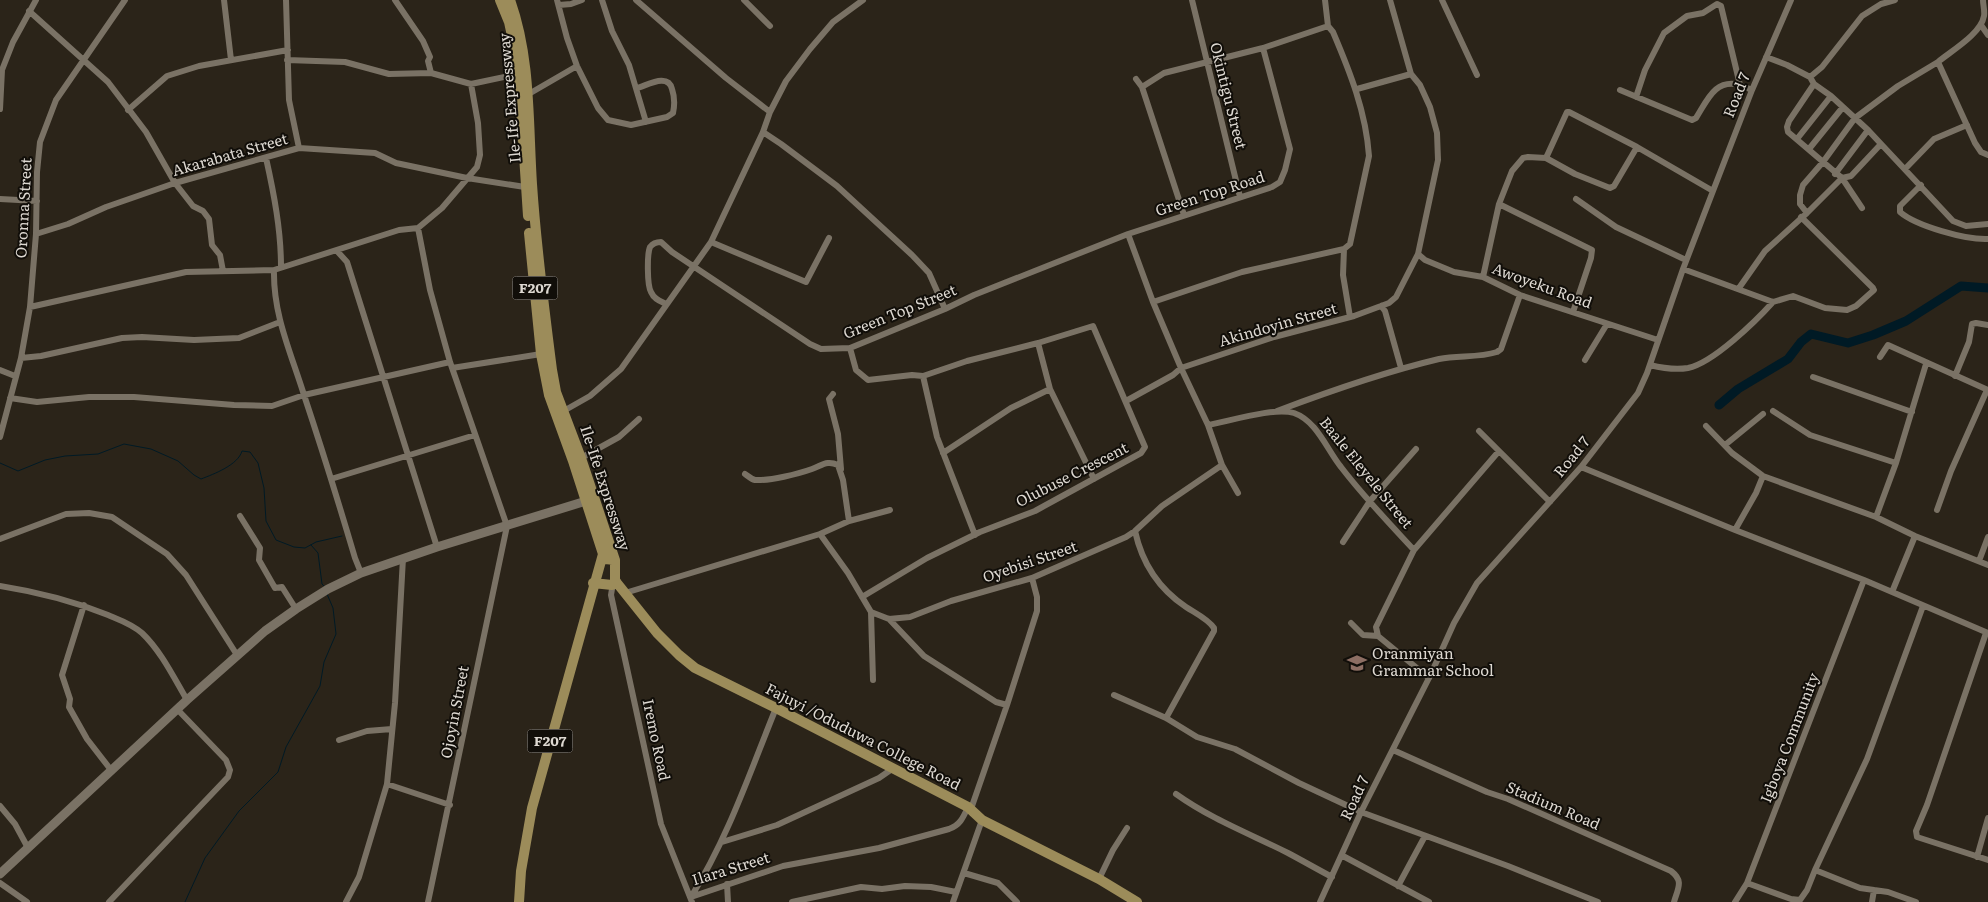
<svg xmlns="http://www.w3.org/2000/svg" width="1988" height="902" viewBox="0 0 1988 902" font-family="Literata,serif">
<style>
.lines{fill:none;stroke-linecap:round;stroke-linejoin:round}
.stream{stroke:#001a25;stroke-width:1}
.river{stroke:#001a25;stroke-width:9}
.street{stroke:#7a7265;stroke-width:6}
.secondary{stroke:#7a7265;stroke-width:9}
.primary{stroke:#9c8c5a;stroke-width:10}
.labels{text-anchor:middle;stroke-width:4;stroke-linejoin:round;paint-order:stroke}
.shield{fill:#110e09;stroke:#a09b95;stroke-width:1}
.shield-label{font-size:14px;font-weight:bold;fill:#ddd8d1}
.street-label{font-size:15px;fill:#ddd8d1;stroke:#110e09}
.poi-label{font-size:15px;fill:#ddd8d1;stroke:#110e09;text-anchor:start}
</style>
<rect width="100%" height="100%" fill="#2b2419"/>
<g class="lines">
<path class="stream" d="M0,463L18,471L45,460L65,456L98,454L124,444L151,449L178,461L194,475L201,479C214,474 238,465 242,451L250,452L258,463L264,488L266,521L276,540L294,547L305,548L316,542L342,536
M311,545L318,553L322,584L325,587
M185,902L205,858L239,811L278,772L286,747L320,686L324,662L336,634L333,608L327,594"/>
<path class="river" d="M1719,405L1738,389L1788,359L1801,342L1811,334L1848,343L1873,335L1906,321L1961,286L1988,288"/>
<path class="street" d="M224,0L231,60
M286,0L289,100L299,148
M395,0L423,41L430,57L428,61L431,73
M557,0L567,38L577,66L598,108L608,120L631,125L667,117L673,113C675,104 675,98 672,89C668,73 648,85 637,88
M602,0L612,31L629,65L646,122
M636,0L726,78L770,112
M744,0L770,26
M1192,0L1240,197
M1442,0L1477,75
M1983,0C1983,5 1985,11 1984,16C1981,34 1951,51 1938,62L1975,143L1981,152L1988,155
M559,5L571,4L582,0
M29,11L108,82L146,132L175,183L193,206L203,211L209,219L212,245L220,255L223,271
M1981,25L1988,35
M1766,57L1787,65L1810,77L1814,84L1831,96L1868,130L1953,221L1966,226L1988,224
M287,60L345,62L389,74L431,73L471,84L518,74
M1810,77L1822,67L1862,16L1881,4L1895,0
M1136,79L1142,87L1184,215
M1814,84L1789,121L1787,127L1788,132L1842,178L1862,208
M1142,87L1164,73L1263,48L1328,26
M1357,89L1411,74
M1620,90L1692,120L1696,118C1707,101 1715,78 1740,85
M527,95L577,66
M1636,97L1645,70L1664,33L1687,16L1703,13L1717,4L1721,6L1740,85L1752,90
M0,109L2,70L13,42L36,0
M128,110L167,76L199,66L288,50
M763,132L781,144L837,186L912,255L929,273L945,309
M1797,139L1831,96
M1809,149L1843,107
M266,158C274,194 281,230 281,267
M1546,158L1567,112H1569L1637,147L1713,191
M1905,169L1934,139L1967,125
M1835,174L1868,130
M1921,185L1900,206V212C1916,226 1966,240 1988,239
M0,199L37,201
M1576,199L1616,227L1686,260
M1499,204L1592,250L1591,258L1573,312
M1807,213L1842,178L1851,176L1880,145
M418,228L430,290L450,362L507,526L428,902
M36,234L68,224L106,207L175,183L299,148L375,153L396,163L467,178L525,187
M1128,234L1153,302L1181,368L1208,425L1222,465L1238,493
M711,242L806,282L829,238
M1344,249L1343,275L1350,317
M337,251L347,262L437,547
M1418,254L1425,260L1454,272L1483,277L1520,295L1658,340
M1683,269L1773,302L1793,296L1825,308L1847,310L1856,306L1874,290L1873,288L1801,217
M274,270C273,315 291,353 304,395C322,449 339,504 355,558L361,573
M1483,277L1499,204L1512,171L1523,158L1528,157L1546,158L1575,174L1610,188L1614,186L1637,147
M1739,288L1765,251L1807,213L1800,204V195L1803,185L1823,162L1855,118L1898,86L1938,62
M1153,302L1242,272L1344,249L1350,244L1369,156C1366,112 1350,72 1333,32L1328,26L1325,0
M666,304C660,301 654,299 651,292C647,285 647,254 650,247C653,243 656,242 661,242L672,252L810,344L821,349L850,348L945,309L974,295L1128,234L1272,187L1280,182L1285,170L1290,149L1263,48
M1381,306L1385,311L1401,368
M30,307L186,272L274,270L399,230L418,228L442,208L477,167L480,155L478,123L471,84
M1038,343L1050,389L1094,479
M850,348L856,370L868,380L912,375L923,376L967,361L1038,343L1093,326L1145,447L1141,453L1035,511L980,532L927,558L862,597
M1880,357L1888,345L1988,390
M21,358L41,356L122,338L142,337L194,340L239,338L280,322
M1585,360L1607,324
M1650,365C1662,368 1676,370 1688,368C1713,363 1756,321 1773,302
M452,368L541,354
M0,370L15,376
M923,376L937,437L975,535
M1955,376L1969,342L1972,324L1976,323L1988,325
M1813,377L1912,412
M833,394L829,399L838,434L841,469
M10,398L37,402L89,397H134L234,405L272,406L304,395L450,362
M1126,401L1173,375L1181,368L1274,337L1354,316L1389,303L1396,297L1418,254L1438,160L1437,133L1430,107L1420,85L1411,74L1390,0
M1277,411C1330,391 1384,372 1439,359C1458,355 1478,358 1497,352L1501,349L1520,295
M1773,411L1810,435L1896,463
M560,413L590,396L621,369L711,242L763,132L770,112L786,81L810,49L833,22L863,0
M1208,425C1230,421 1274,407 1294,413C1317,421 1327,450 1341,467C1363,496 1389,523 1414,550
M1706,426L1732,453L1763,476L1876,517L1915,536L1988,565
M1479,431L1550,502
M0,437L21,358L30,307L36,234L37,172L40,142L56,100L125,0
M1725,445L1763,414
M943,453L1011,408L1050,389
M581,458L619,437L639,419
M1581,467L1735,530L1864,580L1988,633
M745,474C748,476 751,479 755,480C770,481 798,474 812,469C823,465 827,460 838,465L843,480L849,521
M331,479L475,435
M1937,510L1951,471L1987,390
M240,516L260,548L259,560L275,588L282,587L296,609
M1876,517L1896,463L1926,364
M1735,530L1756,493L1763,476
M1135,531C1142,563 1159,589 1186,607C1195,613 1208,619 1214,628V631L1166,718
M820,534L849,521L890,510
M0,539L66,514L89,513L112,517L167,554L186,575L237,655
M1343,542L1370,501L1416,449
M1979,561L1988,537
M613,583L611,595L661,824L692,902
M0,586C38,592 73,601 108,615C120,620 132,624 142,633C161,651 174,678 187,700
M1892,592L1915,536
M625,593L820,534L848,573L871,612L889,619L910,617L951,601L1032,578L1126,537L1135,531L1162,506L1222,465
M84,605L62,675L70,699L69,707L87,739L111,770
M871,612L873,680
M889,619L924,656L996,702L1007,705
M1351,623L1363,635L1378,636
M1986,633L1927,805L1916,831L1917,837L1988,860
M1429,678L1378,636L1376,627L1414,550L1499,451
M1114,695L1166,718L1197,737L1235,749L1299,783L1361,812L1508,866L1598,902
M776,708C750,772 728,838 691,897L783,866L879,848L949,829C960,825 963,818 968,807
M339,740L367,731L392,729
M1393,750L1487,792L1508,799L1671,871C1684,881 1678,888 1674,902
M387,784L450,805
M1176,794C1211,819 1250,834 1288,853C1303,861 1317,869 1332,877
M0,806L15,824L28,848
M971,809L1007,705L1037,611V597L1032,578
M722,842L777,825L879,778L892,769
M1343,856L1429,902
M1977,857L1988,818
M964,873L998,883L1017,902
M1099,879L1113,850L1127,828
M0,883L27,902
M1747,883L1791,899L1800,900L1807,890L1815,870
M727,884L728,902
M1398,886L1425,836
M109,902L228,777L230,770L226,760L177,709
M346,902L359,877L387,784L395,703L403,558
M792,902L861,887L882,889L905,886L931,887L956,892
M953,902L982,820
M1320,902L1361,812L1431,674L1454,623L1477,583L1581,467L1638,393L1647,373L1683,269L1713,191L1752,90L1791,0
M1735,902L1747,883L1864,580
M1872,902L1874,890
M1916,902L1888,892L1860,888L1815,870L1867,759L1923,606"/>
<path class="secondary" d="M0,874L187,700L265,631L296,609L328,589L361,573L437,547L586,501"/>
<path class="primary" d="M500,0L509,22L518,64L528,216
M510,0C531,58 528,123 532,184C536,246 544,308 552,370L556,392L581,458L615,560V580L617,583L657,633L679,655L695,668L776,708L968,807L982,820L1099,879L1137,902
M529,233L541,354L549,395L573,461L603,554L605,559L615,560
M593,583L612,585
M519,902L521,871L532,808L603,554"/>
</g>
<defs>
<symbol id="school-bare" viewBox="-9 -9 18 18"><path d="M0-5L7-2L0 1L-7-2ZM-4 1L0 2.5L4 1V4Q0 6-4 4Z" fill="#8d6e63" stroke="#110e09" stroke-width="2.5" paint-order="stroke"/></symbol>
</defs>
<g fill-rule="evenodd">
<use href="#school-bare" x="1343" y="649" width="28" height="28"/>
</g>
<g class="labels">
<g class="shield">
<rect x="512.5" y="276.5" width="45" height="23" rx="4"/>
<rect x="527.5" y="729.5" width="45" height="23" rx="4"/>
</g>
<g class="shield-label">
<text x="535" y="293">F207</text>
<text x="550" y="746">F207</text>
</g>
<g class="street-label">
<text transform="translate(1737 95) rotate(-68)" y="5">Road 7</text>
<text transform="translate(1228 96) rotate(76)" y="5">Okintigu Street</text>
<text transform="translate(510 98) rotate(-95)" y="5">Ile-Ife Expressway</text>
<text transform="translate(230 155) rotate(-16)" y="5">Akarabata Street</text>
<text transform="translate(1210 194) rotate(-18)" y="5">Green Top Road</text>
<text transform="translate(24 208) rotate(-87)" y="5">Oronna Street</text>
<text transform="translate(1542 286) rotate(20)" y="5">Awoyeku Road</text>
<text transform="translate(900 312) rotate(-22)" y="5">Green Top Street</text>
<text transform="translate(1278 325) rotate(-16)" y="5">Akindoyin Street</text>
<text transform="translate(1572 457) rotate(-51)" y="5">Road 7</text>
<text transform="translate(1366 473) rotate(51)" y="5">Baale Eleyele Street</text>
<text transform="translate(1072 475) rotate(-27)" y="5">Olubuse Crescent</text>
<text transform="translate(605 488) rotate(72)" y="5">Ile-Ife Expressway</text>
<text transform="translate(1030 562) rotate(-19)" y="5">Oyebisi Street</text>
<text transform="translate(455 712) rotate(-79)" y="5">Ojoyin Street</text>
<text transform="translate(863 737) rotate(27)" y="5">Fajuyi /Oduduwa College Road</text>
<text transform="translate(1790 738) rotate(-69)" y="5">Igboya Community</text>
<text transform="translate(656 740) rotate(78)" y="5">Iremo Road</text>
<text transform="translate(1355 798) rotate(-65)" y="5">Road 7</text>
<text transform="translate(1553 806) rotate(23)" y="5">Stadium Road</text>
<text transform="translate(731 869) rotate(-17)" y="5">Ilara Street</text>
</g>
<g class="poi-label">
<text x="1372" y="659">Oranmiyan<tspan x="1372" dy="17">Grammar School</tspan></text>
</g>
</g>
</svg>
